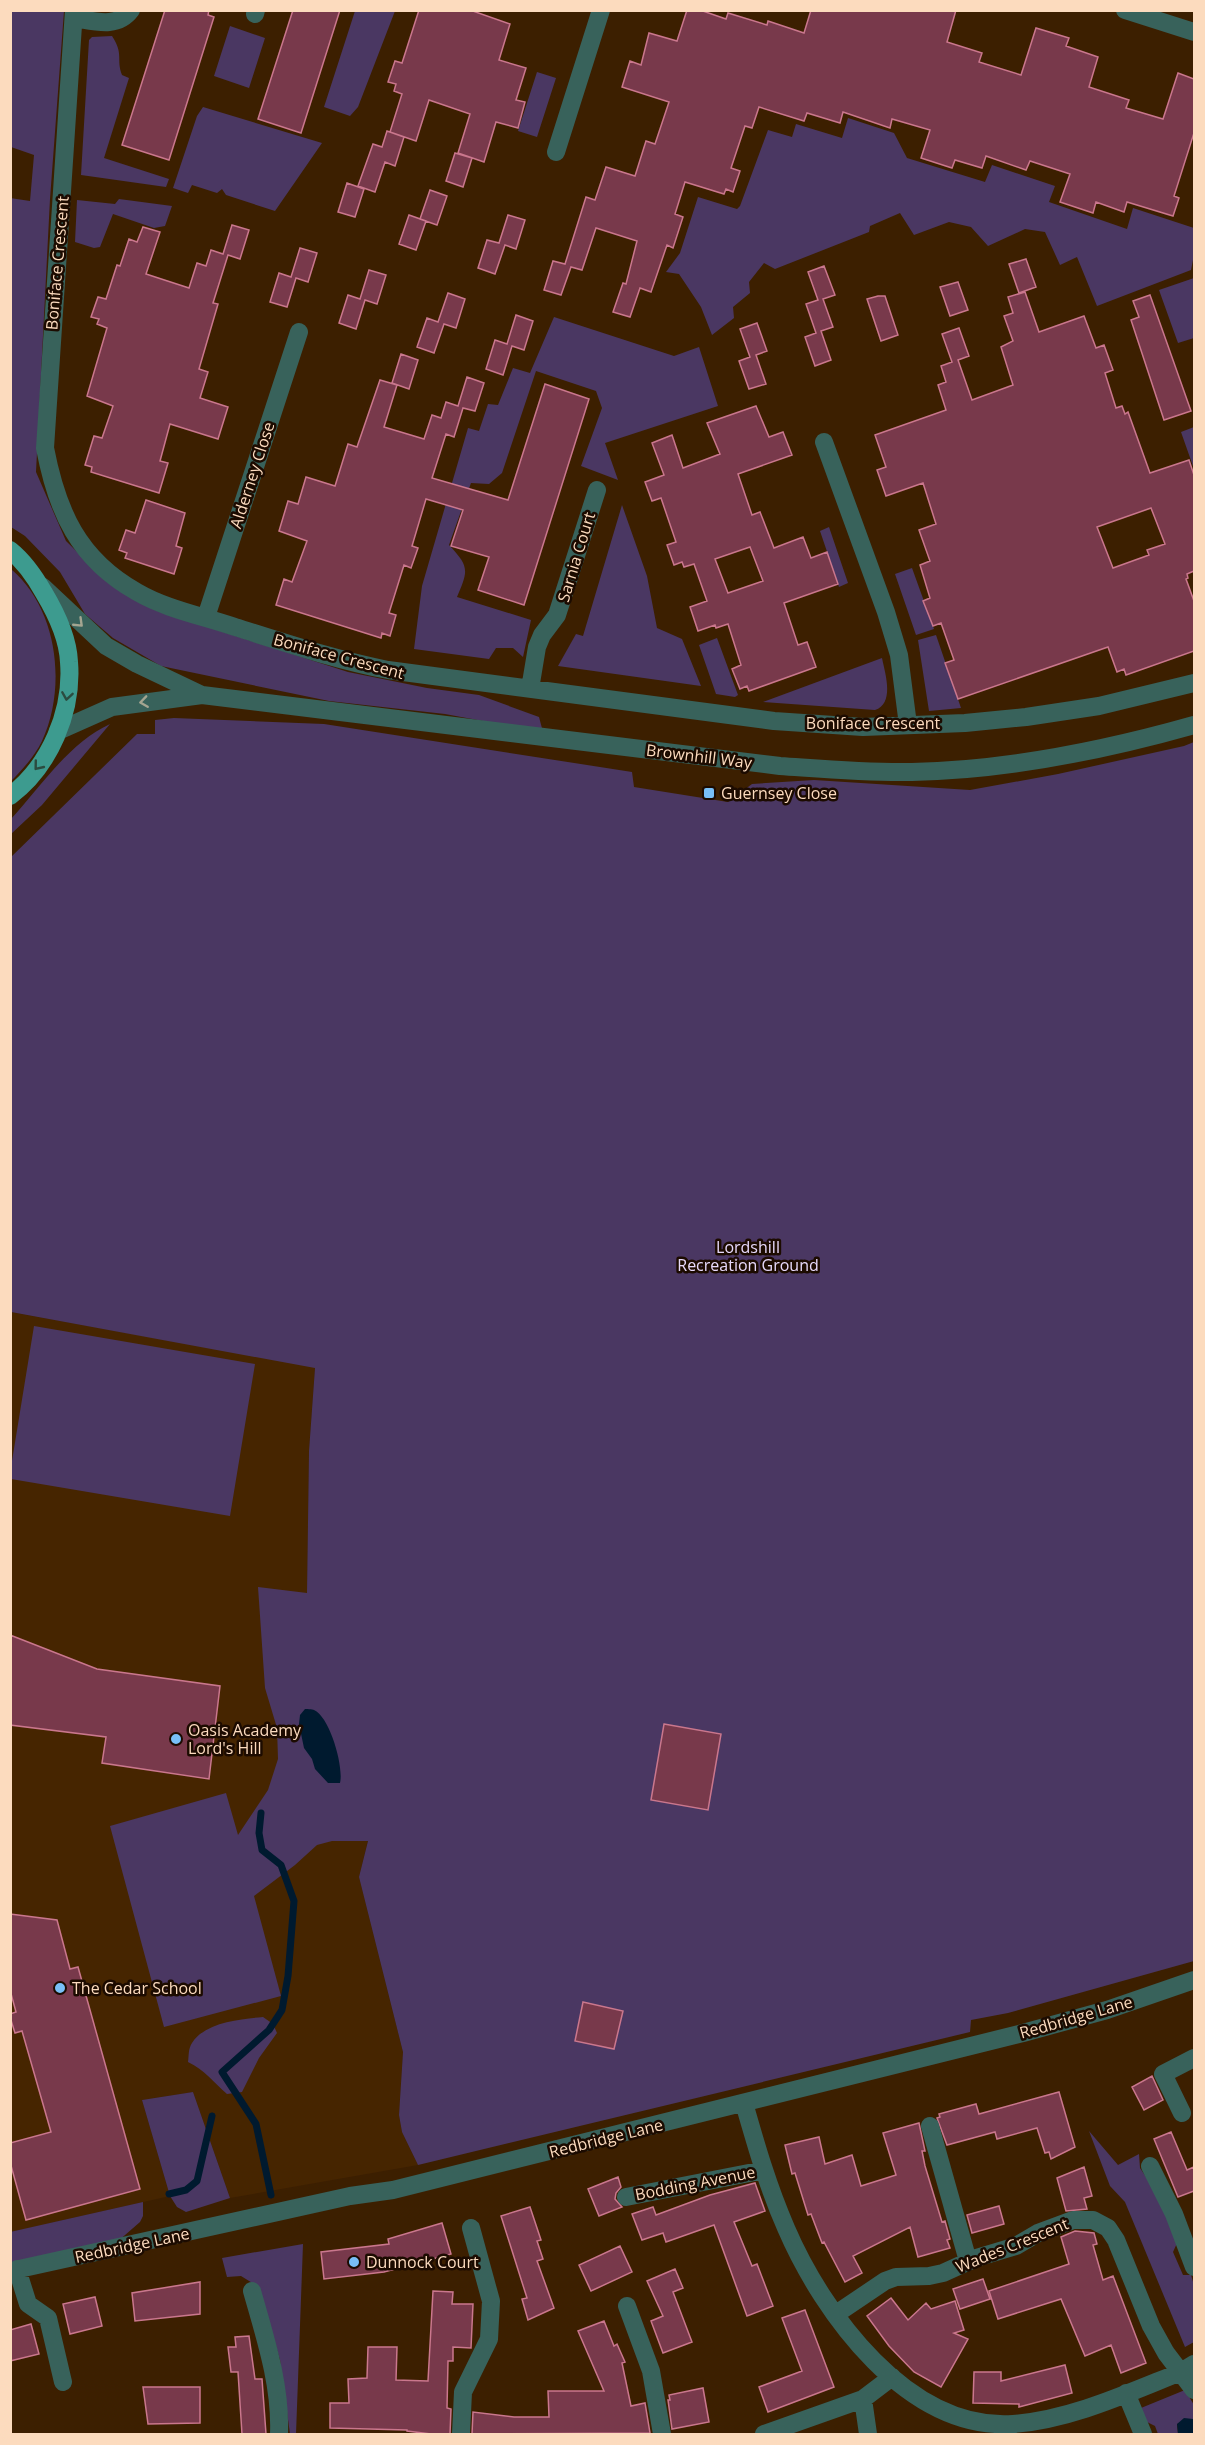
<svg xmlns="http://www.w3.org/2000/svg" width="1205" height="2445" viewBox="0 0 1205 2445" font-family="'Open Sans',sans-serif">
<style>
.built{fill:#462500}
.green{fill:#4a3762}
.water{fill:#001a2f}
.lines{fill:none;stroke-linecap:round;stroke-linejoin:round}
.stream{stroke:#001a2f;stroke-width:7}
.building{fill:#78394b;stroke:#ca778d;stroke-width:1.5;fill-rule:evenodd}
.minor{stroke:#38625b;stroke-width:18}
.major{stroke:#3d9b8f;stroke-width:18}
.oneway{stroke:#a4a591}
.oneway2{stroke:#2b4c40}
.poi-dot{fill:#78bff7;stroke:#1c0b00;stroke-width:2}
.labels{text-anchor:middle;stroke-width:5;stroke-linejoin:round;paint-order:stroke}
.street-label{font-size:16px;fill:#fcdbbe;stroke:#1c0b00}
.poi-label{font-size:16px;fill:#fcdbbe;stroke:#1c0b00;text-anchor:start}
.park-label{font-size:16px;fill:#e7d9fb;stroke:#1c0b00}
</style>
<rect width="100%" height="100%" fill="#3c1f00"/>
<path class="built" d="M10,1312L315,1367L309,1451L306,1675L377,1802L359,1877L403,2052L399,2115L402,2132L418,2165L230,2198L193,2092L142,2100L170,2196L11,2232Z"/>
<path class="green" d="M11,11H64L50,199L36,472L66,541L112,586L155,610L348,672L427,688L479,695L539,717L543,732L445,714L329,701L161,666L113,638L85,614L60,572L25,536L11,527L10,198L30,201L34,155L11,147Z
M355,11H395L358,107L350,116L324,107Z
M230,26L265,38L249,88L214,76Z
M112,36C124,54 116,59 122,75L129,78L104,158L169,179L166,187L81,175L89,40L92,37Z
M537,72L556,78L537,137L518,131Z
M203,107L322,143L275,211L226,195L222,189L217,193L192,185L188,193L173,188L197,116Z
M848,118L894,133L907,158L985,182L992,165L1055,186L1049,202L1127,229L1133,208L1194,228V255L1191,270L1097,306L1077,257L1060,265L1045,232L1025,229L988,246L971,227L949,222L914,235L900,213L870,226L869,232L775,269L764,263L749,282L750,293L733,307L734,318L712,335L701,307L679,274L666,272L680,253L698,197L737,209L740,206L768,130L792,137L796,124L842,138Z
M119,199L172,206L165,226L154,228L113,214L100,247L94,248L75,242L77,200L115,204Z
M1194,278V338L1178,343L1159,290Z
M554,317L674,356L699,347L718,406L605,443L618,480L581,466L602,408L596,391L536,371L502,473L489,484L471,483L449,545C470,567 468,571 457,597L531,620L523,657L513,648H496L489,659L414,649L422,586L468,428L479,431L488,404L498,405L513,368L530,373Z
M1194,427V469L1181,432Z
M622,505L647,576L657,628L682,639L701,686L558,666L576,634L583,636Z
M829,527L848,583L839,587L820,531Z
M912,568L934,629L916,635L895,574Z
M11,569C58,609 67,687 42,741C35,756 22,770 11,781Z
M936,635L961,708L929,711L918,640Z
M717,638L738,695L735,697L716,694L699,645Z
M882,658C885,673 895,703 875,710L763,702Z
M174,718L324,724L632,772L634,787L728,802L752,784L814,780L970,790L1058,774L1184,746L1194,742V1961L1008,2013L971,2020L970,2032L418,2165L402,2132L399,2115L403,2052L359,1877L368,1841H332L317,1845L295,1865L254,1896L281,1996L164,2027L110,1826L226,1793L238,1835L268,1790L278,1759L277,1728L265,1688L258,1587L307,1593L309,1451L315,1368L11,1312L10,858L137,734H155V720Z
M110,724L42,805L11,834V819C41,786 69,743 110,724Z
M34,1326L255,1364L230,1516L11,1479V1467Z
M263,2017L273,2024L277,2033L259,2058L242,2092L227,2094C213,2082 205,2070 188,2062C189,2056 188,2049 192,2043C205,2022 241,2019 263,2017Z
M193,2092L230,2198L186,2212L177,2207L170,2196L142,2100Z
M1089,2131L1118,2165L1139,2154L1140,2168L1163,2202L1178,2241L1173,2252L1183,2275H1191L1194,2285V2342L1185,2347L1125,2202L1110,2186Z
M143,2202V2216L140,2222L117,2242L11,2264L10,2232Z
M303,2244L296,2434H290L280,2360L259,2287L241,2276L227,2277L222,2258Z
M1185,2390L1194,2405V2422L1193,2419L1177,2424L1178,2434H1158L1155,2426L1145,2421L1141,2408Z"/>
<path class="water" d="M305,1709C305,1709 313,1709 314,1710C330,1717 344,1767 340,1783H328L315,1769L312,1759L304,1748L299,1724L300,1715Z
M1184,2418L1193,2419L1194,2434H1178L1177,2424Z"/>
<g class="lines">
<path class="stream" d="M261,1813L259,1833L262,1850L281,1865L294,1901L288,1976L282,2010L269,2030L222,2072L256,2124L271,2195
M169,2194L186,2190L197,2181L212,2116"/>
</g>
<path class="building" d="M165,10H209L208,15L214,17L169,160L122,145Z
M293,10H340L301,133L258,119Z
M419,10H470L510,24L499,60L526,68L516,100L525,102L518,128L496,122L484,162L458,153L470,114L429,100L416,141L390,132L402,94L394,91L396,84L388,82L395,61L402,63Z
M687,10H700L726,19L728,13L767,25L768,21L804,33L811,10H956L947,42L982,53L979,62L1021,75L1036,28L1069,38L1066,46L1098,57L1089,87L1129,100L1126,108L1163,119L1178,73L1194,79V133L1174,196L1179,198L1173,216L1127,202L1124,212L1096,202L1093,213L1060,202L1070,174L1030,161L1026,170L986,156L982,168L955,160L952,168L921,158L930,130L892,119L890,128L843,112L840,123L807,113L804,121L759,107L752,128L745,126L731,168L740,171L733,192L726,189L724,194L685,182L675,214L683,217L673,248L667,245L651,292L640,288L630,317L613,312L623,283L626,284L637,241L596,228L582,270L571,267L561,295L544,290L553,261L565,264L586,197L595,200L606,167L635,176L646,141L655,144L669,102L622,87L630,61L641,65L649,33L677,41Z
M387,131L404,137L395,166L385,162L375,192L358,186L373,144L382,147Z
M455,153L472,158L463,187L446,181Z
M347,183L364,189L355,217L338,212Z
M430,190L447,196L437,225L420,219Z
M409,215L426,221L416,250L399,244Z
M508,215L525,220L516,249L505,245L495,274L478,268L487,240L499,243Z
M232,225L249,230L240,259L228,255L213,303L218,304L199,369L208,372L200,398L228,407L218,439L170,424L160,461L168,463L159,493L91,472L92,467L85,465L94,436L102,438L113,406L87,396L107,328L97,324L99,319L91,317L98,297L106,299L117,265L120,266L129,239L137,242L143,227L160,232L146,274L189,288L197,263L206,266L211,250L223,254Z
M300,248L317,253L308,282L296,278L287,307L270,302L279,273L291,277Z
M1026,259L1036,287L1019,293L1009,264Z
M824,266L835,295L823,299L833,327L821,331L831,360L815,366L805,337L816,333L806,304L818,300L808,272Z
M369,270L386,275L377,304L365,300L356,329L339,323L348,295L360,299Z
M958,282L968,310L950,316L940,287Z
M1025,292L1039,332L1084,316L1096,348L1104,345L1113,370L1105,373L1116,408L1122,406L1125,414L1128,412L1150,473L1189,460L1194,475V571L1187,574L1188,578L1186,579L1194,601V651L1126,675L1124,669L1117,672L1108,647L958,699L945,663L954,660L941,623L933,626L923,601L930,598L920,565L930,561L919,530L936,524L923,483L886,496L877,470L886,467L875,435L946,410L938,385L946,382L941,366L952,362L942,334L959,328L969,356L958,360L972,400L1013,385L1001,347L1013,341L1004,316L1013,313L1008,297ZM1151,508L1165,544L1147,550L1149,555L1113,568L1097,527Z
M448,293L465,299L456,328L444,324L434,353L417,347L427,318L438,322Z
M1150,295L1191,411L1164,420L1131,320L1139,317L1133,301Z
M878,296H885L898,335L881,341L867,299Z
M516,315L533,321L524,350L512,346L503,375L486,369L495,340L507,344Z
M757,323L767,351L756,355L766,384L749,389L739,361L750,357L740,329Z
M401,354L418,360L409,389L392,383Z
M467,377L484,383L475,411L463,408L454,437L446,434L432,478L508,500L545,384L589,399L524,605L478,590L489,557L451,546L463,510L426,499L412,546L418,548L411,568L404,565L389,613L396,615L390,636L382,633L381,638L276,605L284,579L292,582L307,541L279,531L288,501L298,504L306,477L335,486L348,444L357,447L380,380L397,385L384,427L424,439L432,415L441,418L446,402L458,406Z
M756,406L769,437L783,432L792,455L738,474L752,515L760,512L774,548L803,537L811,558L827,552L838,584L784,603L798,645L807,642L816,667L749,691L747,686L740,689L732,669L741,665L728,624L716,628L715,625L698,631L690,607L707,601L694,564L684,567L682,562L674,565L667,545L676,542L661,498L652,501L645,482L664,475L652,443L672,435L683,468L720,454L707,423ZM750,547L763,581L728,593L715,559Z
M146,500L185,513L176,546L182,548L174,574L125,558L127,553L119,550L126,530L135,533Z
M10,1635L97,1669L220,1686L209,1779L102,1763L106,1737L10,1725Z
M664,1724L721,1734L708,1810L651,1800Z
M10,1914L57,1920L70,1969L78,1967L140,2189L26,2220L10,2162V2143L51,2132L22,2031L15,2033L10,2017V2014L16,2012L10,1990Z
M583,2002L623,2011L614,2049L575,2041Z
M1152,2076L1163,2100L1144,2110L1132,2087Z
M1059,2092L1075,2147L1051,2159L1049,2152L1045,2153L1037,2128L997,2139L995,2132L947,2145L937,2118L940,2117L939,2114L976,2104L979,2114Z
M919,2123L925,2151H922L925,2166L942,2222L945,2221L950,2239L947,2240L950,2248L918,2257L910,2227L853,2256L862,2273L845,2282L824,2242L822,2243L811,2214L808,2215L795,2173L792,2174L785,2145L819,2137L825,2164L852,2155L861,2186L896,2175L883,2133Z
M1171,2132L1187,2170L1194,2167V2191L1178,2197L1154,2139Z
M1084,2167L1092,2196L1084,2198L1087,2209L1066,2211L1057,2178Z
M618,2177L621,2187L616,2193L615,2199L622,2207L599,2216L588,2189Z
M755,2183L765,2211L734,2222L752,2266L757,2264L773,2306L747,2316L714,2225L666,2242L663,2233L642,2240L632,2214L653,2207L656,2215L710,2195Z
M999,2206L1004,2224L972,2233L967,2215Z
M530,2207L541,2240L537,2241L543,2259L537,2261L554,2308L528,2320L522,2299L527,2298L501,2216Z
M442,2223L451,2254L384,2272L324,2279L321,2252L389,2244L388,2239Z
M1075,2231L1094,2233L1097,2244L1093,2245L1103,2280L1113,2276L1146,2363L1121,2373L1111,2345L1085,2356L1061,2299L998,2319L989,2291L1069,2264L1061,2237Z
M620,2246L632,2272L591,2291L579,2265Z
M675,2269L683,2288L673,2292L692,2342L663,2353L651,2321L663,2316L647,2281Z
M983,2279L990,2299L960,2309L953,2289Z
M200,2282V2314L135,2321L132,2293Z
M433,2291L453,2292L452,2304H473L471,2348L453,2347V2361H448L447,2408L451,2409L450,2434H431L407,2431V2430L330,2428V2403H349L348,2379L367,2378L368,2347H397L396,2380L428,2381Z
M95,2297L102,2326L70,2334L63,2304Z
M891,2298L908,2320L926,2303L931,2309L955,2301L964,2330L954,2333L968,2339L941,2387L914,2372L889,2346L867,2316Z
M805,2310L834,2387L768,2412L759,2387L802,2371L782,2318Z
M604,2321L614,2346L617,2344L625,2362L622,2363L631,2406L645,2403L650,2433L472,2434L473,2412L514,2417H549L548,2391H604L578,2331Z
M31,2324L39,2354L10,2361V2330Z
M249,2336L255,2379H262L266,2434H242L238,2372H231L228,2347H236L235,2337Z
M1065,2365L1072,2393L1019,2407V2404L973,2403L974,2372H1001V2381Z
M143,2387H200V2423L148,2424Z
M703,2388L709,2422L672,2429L668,2400H670L669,2395Z"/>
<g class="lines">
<path class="minor" d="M74,10L45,448C57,511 78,559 137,592C166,609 203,616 235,627C286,643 336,660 388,670L774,721L863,727L965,723L1026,717L1099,706L1194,683
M1125,10L1194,32
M255,14L256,10
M74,18C94,21 117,29 131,10
M556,152L601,10
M824,442L886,612L899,655L908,725
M43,587L106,646L137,664L202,695
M206,617L299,332
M530,689L537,647L542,635L557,615L597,490
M58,731L112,707L202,695L780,766C824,769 868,773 912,772C1008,770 1102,751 1194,725
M744,2103C756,2145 768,2187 786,2228C823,2314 908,2431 1013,2424C1070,2420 1128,2393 1181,2372L1194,2364
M1182,2113L1163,2074L1194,2058
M930,2126L968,2261
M1150,2166L1174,2214L1194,2267
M626,2197L764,2170
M17,2269L28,2304L48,2318L63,2382
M10,2271L350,2196L393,2190L1023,2033L1107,2010L1194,1980
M252,2291C265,2337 281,2385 279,2434
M627,2306L651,2371L662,2434
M836,2314L885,2281L896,2277L929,2276L943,2273L976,2258L1016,2246L1038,2233L1073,2220H1093L1108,2228L1116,2240L1151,2326L1166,2353L1194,2390
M1126,2393L1143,2434
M863,2399L868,2434
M461,2434L463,2392L489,2339L491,2301L471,2228
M764,2434L863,2399L892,2377"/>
<path class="major" d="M10,550C25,562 35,577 44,593C56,613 68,639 69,662C73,711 50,766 10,796"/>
</g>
<defs><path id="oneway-chevron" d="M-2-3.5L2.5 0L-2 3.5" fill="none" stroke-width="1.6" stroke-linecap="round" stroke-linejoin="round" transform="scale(1.5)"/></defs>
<g class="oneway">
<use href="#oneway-chevron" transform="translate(79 623) rotate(44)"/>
<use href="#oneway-chevron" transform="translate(144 702) rotate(172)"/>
</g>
<g class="oneway2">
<use href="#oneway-chevron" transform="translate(67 696) rotate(99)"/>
<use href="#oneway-chevron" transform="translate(38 766) rotate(129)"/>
</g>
<g class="poi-dot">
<rect x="703" y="787" width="12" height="12" rx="3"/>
<circle cx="176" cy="1739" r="6"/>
<circle cx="60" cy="1988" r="6"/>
<circle cx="354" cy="2262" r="6"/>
</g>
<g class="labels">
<g class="street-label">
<text transform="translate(57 263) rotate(-85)" y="6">Boniface Crescent</text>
<text transform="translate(252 475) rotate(-72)" y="6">Alderney Close</text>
<text transform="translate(576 557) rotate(-73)" y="6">Sarnia Court</text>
<text transform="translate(339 656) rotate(15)" y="6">Boniface Crescent</text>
<text x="873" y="729">Boniface Crescent</text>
<text transform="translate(699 756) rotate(7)" y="6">Brownhill Way</text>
<text transform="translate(1076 2017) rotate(-16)" y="6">Redbridge Lane</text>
<text transform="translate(606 2138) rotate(-14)" y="6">Redbridge Lane</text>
<text transform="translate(695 2183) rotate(-11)" y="6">Bodding Avenue</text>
<text transform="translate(132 2245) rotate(-12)" y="6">Redbridge Lane</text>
<text transform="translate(1012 2245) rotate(-22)" y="6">Wades Crescent</text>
</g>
<g class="poi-label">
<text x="721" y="799">Guernsey Close</text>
<text x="188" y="1736">Oasis Academy<tspan x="188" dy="18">Lord's Hill</tspan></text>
<text x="72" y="1994">The Cedar School</text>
<text x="366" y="2268">Dunnock Court</text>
</g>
<g class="park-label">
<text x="748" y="1253">Lordshill<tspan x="748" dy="18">Recreation Ground</tspan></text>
</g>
</g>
<rect width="1205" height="2445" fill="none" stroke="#fcdbbe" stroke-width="24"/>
</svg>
